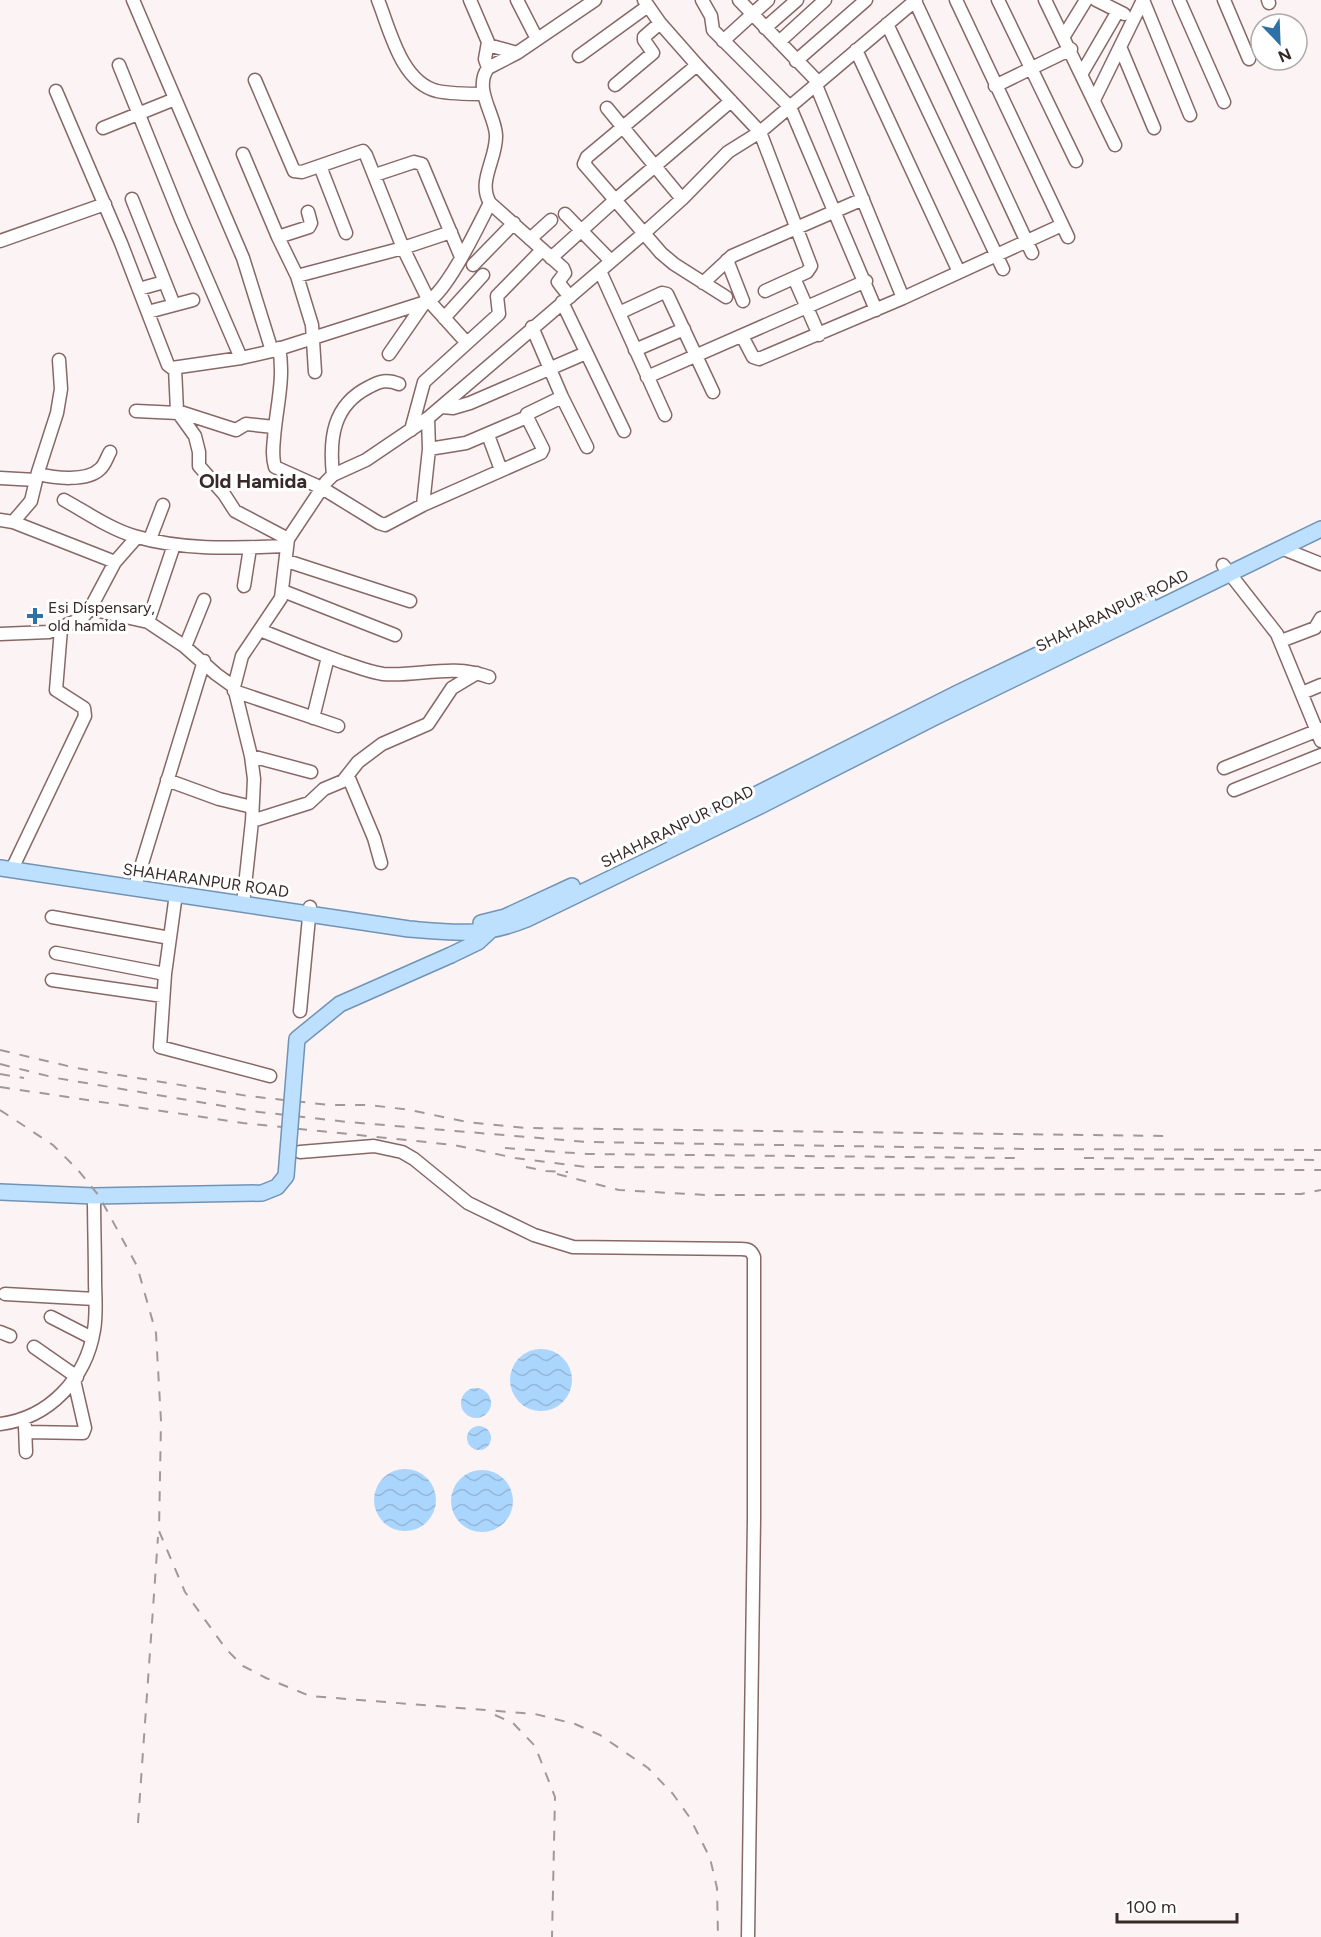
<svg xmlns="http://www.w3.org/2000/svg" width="1321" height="1937" viewBox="0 0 1321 1937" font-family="Figtree,sans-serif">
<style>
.water{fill:url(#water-waves)}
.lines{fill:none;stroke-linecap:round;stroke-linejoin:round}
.minor-casing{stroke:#876867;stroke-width:15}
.major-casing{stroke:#7293b4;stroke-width:18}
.minor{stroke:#fff;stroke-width:12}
.major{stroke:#bee0ff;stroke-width:15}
.rail{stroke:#a29897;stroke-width:2;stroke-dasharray:10 10;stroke-linecap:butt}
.major-bridge-casing{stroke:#7293b4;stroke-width:18;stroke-linecap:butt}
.major-bridge{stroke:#bee0ff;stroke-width:15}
.poi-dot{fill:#2e71a7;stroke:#fff;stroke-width:2}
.labels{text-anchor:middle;stroke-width:6;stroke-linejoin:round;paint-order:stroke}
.poi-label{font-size:16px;fill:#372a29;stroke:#fff;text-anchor:start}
.street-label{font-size:16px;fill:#372a29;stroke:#fff}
.quarter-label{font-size:20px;font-weight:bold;fill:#372a29;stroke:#fff}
</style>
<defs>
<pattern id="water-waves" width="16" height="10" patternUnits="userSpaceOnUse" patternTransform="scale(1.5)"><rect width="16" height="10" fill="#aad5fd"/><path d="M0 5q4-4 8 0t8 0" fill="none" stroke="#93b7d9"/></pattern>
</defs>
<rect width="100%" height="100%" fill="#fcf4f4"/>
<path class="water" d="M510 1380a31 31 0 1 1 62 0a31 31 0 1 1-62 0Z
M461 1403a15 15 0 1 1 30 0a15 15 0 1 1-30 0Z
M467 1438a12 12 0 1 1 24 0a12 12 0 1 1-24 0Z
M374 1500a31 31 0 1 1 62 0a31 31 0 1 1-62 0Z
M451 1501a31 31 0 1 1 62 0a31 31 0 1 1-62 0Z"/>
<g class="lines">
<defs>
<path id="minor" d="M133,0L243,258L272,351
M378,0C390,30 401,82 437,91C452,94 469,94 484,94
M470,0L488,42L485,59L488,68
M517,0L537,39
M644,0L660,23L697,65L760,132L811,266L807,272L765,291
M702,0L711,16L713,30L790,107L876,310
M739,0L818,82
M956,0L1068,237
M998,0L1076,161
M1045,0L1115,145
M1096,0L1124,14
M1143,0L1190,115
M1179,0L1224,102
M1224,0L1249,59
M1268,0L1269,3
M915,1L1032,253
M887,24L1003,269
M765,28L797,0
M1064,36L1086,0
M723,41L768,0
M779,42L825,0
M488,45L517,53
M1121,49L1154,128
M856,50L959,272
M579,56L648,6
M796,61L866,0
M119,65L181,219L241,358
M697,65L587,157L584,164L661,253L674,264L726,297
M1082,73L1118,11
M255,80L294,171L302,172L360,152L363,151L366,155L403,248L429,301L466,342
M615,85L653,53L644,40V37L660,23
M816,85L903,298
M995,86L1071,49
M56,91L121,243L168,365L172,368L241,358L272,351L429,301C450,286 477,228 490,203
M1094,100L1143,0
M607,108L682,199
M103,128L175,99
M243,154L278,237L297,276L312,325L315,372
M320,166L346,233
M375,175L414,162L422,164L461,257
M132,199L174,305
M565,214L611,261
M278,237L309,227L311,223L308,212
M530,239L551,220
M0,241L105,204
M551,258L614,201L731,101
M727,260L743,301
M473,265L514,223
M600,271L665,415
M297,276L403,248L451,232
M794,278L819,335
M703,283L732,256L863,199
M139,289L164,282
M570,297L558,282L565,273L563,268L490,203C477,181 497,159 496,135C495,114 473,89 488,68L517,53L595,0
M562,302L624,431
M148,312L193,300
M619,313L662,293L667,294L713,392
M444,318L483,275
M532,327L562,397L587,447
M742,336L753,357L759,359L903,298L1062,225
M279,348C285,378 276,409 274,438C273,448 272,457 275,467L322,488L379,523L385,525L423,505L541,453L543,449L527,417V414L562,397
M635,350L684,329
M389,354L425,302
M59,360L61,389L57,413L38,472L31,501L13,522L115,562
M175,368L177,411L195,436L199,452V466L224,494L235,511L288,539
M647,377L866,281
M442,407L453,408L470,403L586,353
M136,411L178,413
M177,411L236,430L246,424L274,427
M411,430L424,382L499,314L497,296L542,250
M488,435L501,470
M429,449L466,443L527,417
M38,474C54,478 87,482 100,469C105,465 107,457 110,452
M333,475C329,438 333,405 369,387C380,381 387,379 399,384
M0,478L36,480
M64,500C86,512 110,529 134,536C184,551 236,548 287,546
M423,505L429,449L428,418
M0,520L13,522
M150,539L163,505
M1281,548L1321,564
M287,561L410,601
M1223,565L1277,634L1321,741
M244,586L250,548
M283,591L395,635
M90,609L148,622L184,646L216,674L234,687
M148,622L174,545
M260,630C287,641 315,652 342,662C355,666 369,672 383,674C419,677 451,663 489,677
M0,634L49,632L81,619L90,609L115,562L137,537
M1281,641L1315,628L1321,618
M185,647L204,600
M234,691L338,726
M1302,693L1321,685
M313,718L328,657
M251,756L311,772
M1224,768L1321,729
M348,776L374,838L381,863
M167,780L219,799L252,807
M1234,790L1321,755
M252,821L309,803L324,789L343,781L358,762L382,744L428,724L452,688L477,673
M12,869L85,716L84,708L56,690L61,629
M137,880L204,661
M176,894L165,974L160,1047L270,1076
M243,904L252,821L254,779L251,756L234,687L242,656L281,598L288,539L326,482L333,475L366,460L428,418L643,234L682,199L728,152L760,132L916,0
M52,917L170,938
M56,953L165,974
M52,980L163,996
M300,1011L310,907
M300,1152L374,1146L402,1152L414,1159L468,1203L534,1235L573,1247L741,1249C748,1249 751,1250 754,1257V1519L748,1937
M5,1294L95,1299
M51,1317L92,1338
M0,1332L10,1336
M34,1347L77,1377
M0,1424C49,1418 86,1379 94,1330C97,1313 95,1296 95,1279C95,1251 94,1223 94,1196
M25,1426L26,1452
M26,1432L83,1433L85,1428L74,1380"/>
<path id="major" d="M672,837L958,693L1148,602
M0,868L409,929C456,933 482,937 527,919L758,807L933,718L1321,529
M481,923L505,917L572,886
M451,955L478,942L491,930
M0,1192L94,1196L144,1195"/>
</defs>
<use href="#minor" class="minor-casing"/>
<use href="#major" class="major-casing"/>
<use href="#minor" class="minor"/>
<use href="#major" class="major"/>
<path class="rail" d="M0,1050L76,1068L248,1096L329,1105H370L410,1110L467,1122L526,1128L1173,1136
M0,1064L56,1078L259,1112L348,1122L587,1142L1031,1149L1321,1150
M0,1074L24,1078
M0,1087L243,1123L454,1145L515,1158L587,1167L1321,1170
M0,1110L53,1145L78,1170L99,1196L137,1266L156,1333L161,1421L159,1531L185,1592L226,1649L243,1666L266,1678L310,1696L535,1714L575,1724L600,1735L648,1768L673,1794L690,1818L710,1858L717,1888L718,1937
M505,1148L587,1154L1015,1158
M1084,1158L1321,1160
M526,1167L546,1171L568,1172
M557,1174L619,1190L706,1195L1301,1194L1321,1190
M495,1715L513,1723L535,1746L555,1797L552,1937
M138,1823L158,1537"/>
<defs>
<path id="major-bridge" d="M144,1195L262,1193L277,1187L286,1176L297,1039L340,1004L451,955"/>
</defs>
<use href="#major-bridge" class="major-bridge-casing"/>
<use href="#major-bridge" class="major-bridge"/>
</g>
<path class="poi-dot" d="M32 607h6v6h6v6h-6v6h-6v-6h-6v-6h6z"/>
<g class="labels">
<g class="poi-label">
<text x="48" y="613">Esi Dispensary,<tspan x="48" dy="18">old hamida</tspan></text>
</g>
<g class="street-label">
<text transform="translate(1112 610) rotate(-26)" y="6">SHAHARANPUR ROAD</text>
<text transform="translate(677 826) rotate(-26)" y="6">SHAHARANPUR ROAD</text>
<text transform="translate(206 880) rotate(8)" y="6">SHAHARANPUR ROAD</text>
</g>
<g class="quarter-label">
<text x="253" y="488">Old Hamida</text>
</g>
</g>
<g transform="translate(1279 42) rotate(157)"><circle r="28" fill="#ffffff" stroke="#afaaa9" stroke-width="1.5"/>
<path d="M0-4.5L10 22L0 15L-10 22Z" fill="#2e71a7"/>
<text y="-9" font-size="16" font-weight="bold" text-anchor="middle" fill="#372a29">N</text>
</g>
<path d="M1117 1913v9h120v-9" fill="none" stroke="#372a29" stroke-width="3"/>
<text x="1126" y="1913" font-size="18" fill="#372a29" stroke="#ffffff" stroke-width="4.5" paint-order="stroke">100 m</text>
</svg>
